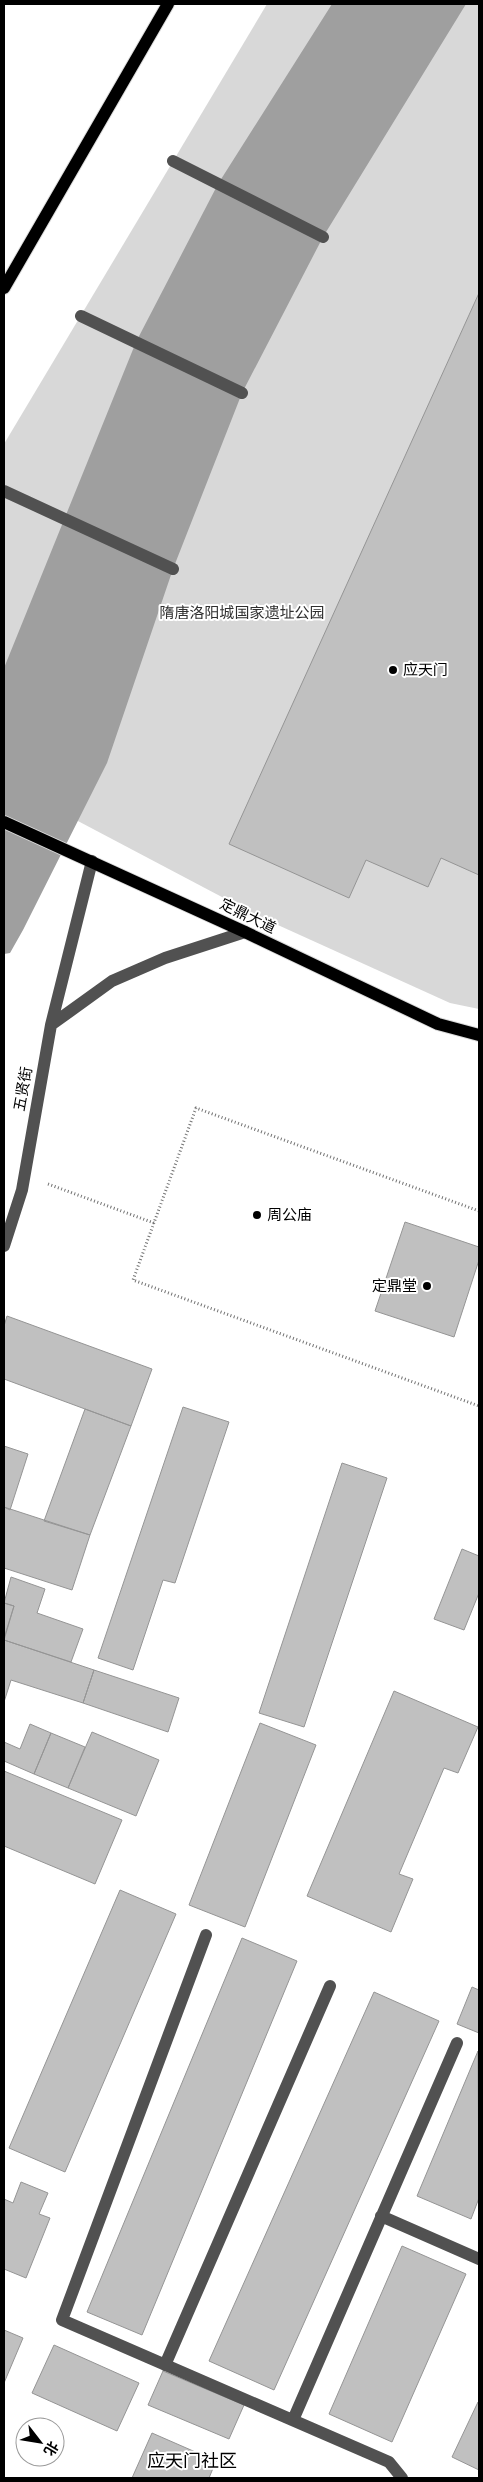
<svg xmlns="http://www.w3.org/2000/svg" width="483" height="2482" viewBox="0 0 483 2482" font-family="'Archivo Narrow','Noto Sans SC',sans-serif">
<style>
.green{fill:#d8d8d8}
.water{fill:#9f9f9f}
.building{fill:#c0c0c0;stroke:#959595}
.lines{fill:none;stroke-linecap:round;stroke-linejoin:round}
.major-casing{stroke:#dbdbdb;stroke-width:14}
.path{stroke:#737373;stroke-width:3;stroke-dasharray:1 2.5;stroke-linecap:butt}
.minor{stroke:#515151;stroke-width:12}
.major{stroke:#000;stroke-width:12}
.poi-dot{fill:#000;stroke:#fff;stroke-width:2}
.labels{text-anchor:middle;stroke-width:4;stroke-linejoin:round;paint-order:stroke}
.park-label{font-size:15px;fill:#2f2f2f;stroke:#fff}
.poi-label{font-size:15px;fill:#000;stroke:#fff;text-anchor:start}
.street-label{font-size:15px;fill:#000;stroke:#fff}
.quarter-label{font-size:18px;fill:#000;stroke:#fff}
</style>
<rect width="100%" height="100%" fill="#fff"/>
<path class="green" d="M267,4H479V1009L450,1003L258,916L4,782V444Z"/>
<path class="water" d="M332,4H466L323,237L242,393L173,569L107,763L23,930L10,953L4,954V668L136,342L218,184Z"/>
<path class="building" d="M479,293V875L441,858L428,887L366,860L349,898L229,844Z
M405,1222L479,1247V1260L454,1337L375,1311Z
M7,1316L152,1369L131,1426L4,1379V1326Z
M183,1407L229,1422L175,1583L163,1580L133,1670L98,1658Z
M85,1409L131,1426L90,1535L44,1521Z
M4,1446L28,1454L10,1510L4,1507Z
M342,1463L387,1478L304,1727L259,1713Z
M4,1507L90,1535L72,1590L4,1568Z
M462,1549L479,1556V1593L464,1630L434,1619Z
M11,1577L45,1589L37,1613L83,1629L71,1662L4,1640L14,1606L4,1603Z
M4,1603L14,1606L4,1638Z
M4,1640L94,1670L83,1703L11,1680L4,1702Z
M94,1670L179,1698L168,1732L83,1703Z
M394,1691L478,1727L458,1773L444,1768L399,1874L413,1879L391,1932L307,1896Z
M260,1723L316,1745L245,1927L189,1905Z
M30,1724L51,1733L34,1774L4,1761V1742L20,1749Z
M92,1732L159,1760L136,1816L68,1788Z
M51,1733L85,1747L68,1788L34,1774Z
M4,1771L122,1820L95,1884L4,1846Z
M120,1890L176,1914L65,2172L9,2148Z
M242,1938L297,1961L142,2335L87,2312Z
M472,1987L479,1990V2033L457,2024Z
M374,1992L439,2021L274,2390L209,2361Z
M478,2051L479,2198L471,2219L417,2196Z
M21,2182L48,2193L39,2214L50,2218L26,2278L4,2269V2199L13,2203Z
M402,2246L466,2274L392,2442L329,2414Z
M4,2330L23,2338L4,2383Z
M54,2345L139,2383L117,2431L32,2393Z
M163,2371L244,2405L229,2439L148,2405Z
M478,2402H479V2470L452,2457Z
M152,2433L216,2461L209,2478H132Z"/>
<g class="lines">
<defs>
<path id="major" d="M4,288L168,4
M4,822L245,932L438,1024L479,1035"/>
</defs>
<use href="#major" class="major-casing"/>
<path class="path" d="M48,1184L154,1223
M479,1211L196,1108L133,1280L479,1406"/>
<path class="minor" d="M173,161L323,237
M81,316L242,393
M4,491L173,569
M51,1025L112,981L165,958L245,932
M4,1246L22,1190L51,1025L92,861
M206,1935L62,2320L389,2462L402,2478
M381,2216L479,2259
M165,2365L330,1986
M293,2420L457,2043"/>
<use href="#major" class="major"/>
</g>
<g class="poi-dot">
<circle cx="393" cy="670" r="5"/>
<circle cx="257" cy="1215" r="5"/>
<circle cx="427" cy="1286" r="5"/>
</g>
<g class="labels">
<g class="park-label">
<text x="242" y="618">隋唐洛阳城国家遗址公园</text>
</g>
<g class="poi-label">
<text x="403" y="675">应天门</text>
<text x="267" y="1220">周公庙</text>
<text x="417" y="1291" text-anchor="end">定鼎堂</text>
</g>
<g class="street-label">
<text transform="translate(248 916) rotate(26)" y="5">定鼎大道</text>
<text transform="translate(23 1089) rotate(-80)" y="5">五贤街</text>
</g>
<g class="quarter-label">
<text x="192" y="2467">应天门社区</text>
</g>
</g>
<rect width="483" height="2482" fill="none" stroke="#000000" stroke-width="10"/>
<g transform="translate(40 2442) rotate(121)"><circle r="24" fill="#ffffff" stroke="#999999"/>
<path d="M0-4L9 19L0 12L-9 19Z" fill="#000000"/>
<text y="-8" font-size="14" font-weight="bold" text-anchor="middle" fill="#000000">北</text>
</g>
</svg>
